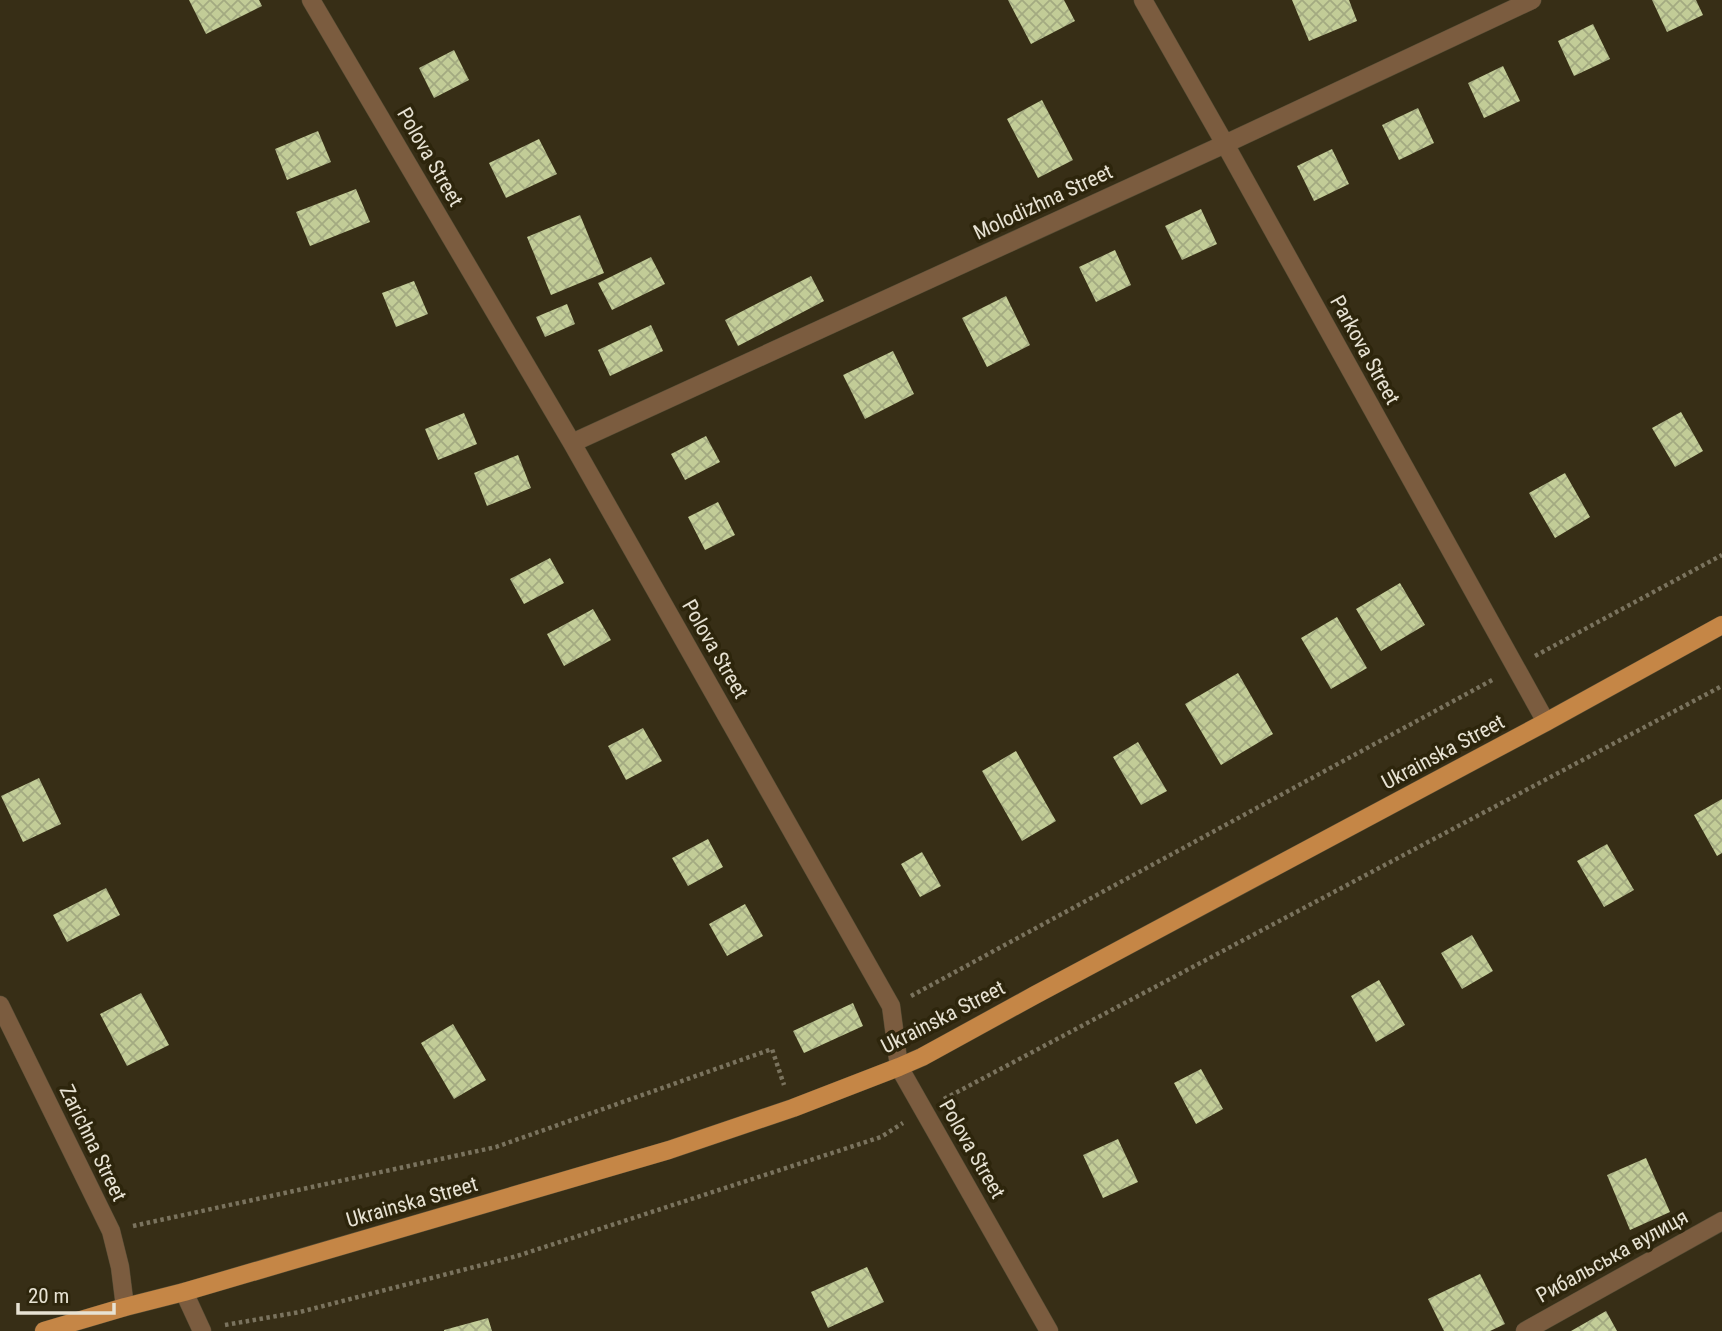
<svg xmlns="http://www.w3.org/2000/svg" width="1722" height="1331" viewBox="0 0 1722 1331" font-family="'Roboto Condensed',sans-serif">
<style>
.building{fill:url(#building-cross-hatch)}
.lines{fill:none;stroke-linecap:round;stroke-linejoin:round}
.minor-casing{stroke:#534b34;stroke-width:19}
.major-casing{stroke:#534b34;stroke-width:19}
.path{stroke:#7a735e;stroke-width:4.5;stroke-dasharray:3.5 3.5;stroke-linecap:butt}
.minor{stroke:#7b5c3f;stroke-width:18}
.major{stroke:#c58646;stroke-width:18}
.labels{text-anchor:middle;stroke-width:7;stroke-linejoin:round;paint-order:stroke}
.street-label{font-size:21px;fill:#e7e2d3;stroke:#2d250c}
</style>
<defs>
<pattern id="building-cross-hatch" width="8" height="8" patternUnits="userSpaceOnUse" patternTransform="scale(1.75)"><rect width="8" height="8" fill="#c2cc97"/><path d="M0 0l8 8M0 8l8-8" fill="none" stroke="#a3aa81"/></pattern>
</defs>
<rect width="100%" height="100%" fill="#372e16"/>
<path class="building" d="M189,0H259L262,6L206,34Z
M1008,0H1064L1075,21L1031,44Z
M1292,0H1349L1357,21L1309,41Z
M1652,0H1696L1703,15L1667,32Z
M1593,24L1610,59L1574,76L1558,41Z
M454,50L469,80L434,98L419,68Z
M1503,66L1520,101L1484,118L1468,83Z
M1042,100L1073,160L1038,178L1007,119Z
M1418,108L1434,143L1399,160L1382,125Z
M318,131L331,162L287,180L275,149Z
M539,139L557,174L506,198L489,163Z
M1332,149L1349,184L1314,201L1297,166Z
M356,189L370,222L310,246L296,212Z
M1201,209L1217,244L1182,260L1165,226Z
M580,215L604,273L551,295L527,237Z
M1115,250L1131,285L1096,302L1079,267Z
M651,257L665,284L612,310L598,283Z
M811,276L824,301L738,346L725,320Z
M414,281L428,314L396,327L382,293Z
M1006,296L1030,345L987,367L962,318Z
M567,304L575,324L545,337L536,317Z
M651,325L663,351L610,376L598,350Z
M893,351L914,394L865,419L843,375Z
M1681,412L1703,451L1675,467L1652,428Z
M464,413L477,444L438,460L425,429Z
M706,436L720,462L685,480L671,454Z
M518,455L531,488L487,506L474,473Z
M1565,473L1590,517L1555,538L1529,493Z
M718,502L735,535L705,550L688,517Z
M550,558L564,583L524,604L510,579Z
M1400,583L1425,625L1381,651L1356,609Z
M593,609L611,640L564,666L547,634Z
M1337,617L1367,668L1331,689L1301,638Z
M1238,673L1273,734L1221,765L1185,704Z
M643,728L662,761L626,780L608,746Z
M1138,742L1167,791L1141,805L1113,757Z
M1016,751L1056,821L1022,841L982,771Z
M39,778L61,824L23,842L1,796Z
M1722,799V853L1717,856L1694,815Z
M708,839L723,867L688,886L672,858Z
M1607,844L1634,890L1604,907L1577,861Z
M922,852L941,886L920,897L901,864Z
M106,888L120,915L67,942L53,915Z
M745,904L763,936L727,956L709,924Z
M1472,935L1493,971L1462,989L1441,953Z
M1379,980L1405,1025L1376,1042L1351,996Z
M141,993L169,1045L127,1066L100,1014Z
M853,1003L863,1026L804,1053L793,1031Z
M453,1024L486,1080L454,1099L421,1043Z
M1201,1069L1223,1109L1196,1124L1174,1083Z
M1118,1139L1138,1182L1103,1198L1083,1155Z
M1646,1158L1670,1212L1630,1230L1607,1175Z
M867,1267L884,1302L828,1328L811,1292Z
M1480,1274L1505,1324L1490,1331H1444L1428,1299Z
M1606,1311L1617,1331H1571Z
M488,1318L492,1331H444V1330Z"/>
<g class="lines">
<defs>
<path id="minor" d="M311,0L572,443L891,1006L899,1067L1049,1331
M1143,0L1225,144L1546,722
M572,443L1225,144L1532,0
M0,1005L111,1231L120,1267L125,1307
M184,1292L202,1331
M1525,1331L1722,1221"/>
<path id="major" d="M44,1331L125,1307L184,1292L669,1150L793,1108L899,1067L922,1057L1035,995L1546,722L1722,625"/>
</defs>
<use href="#minor" class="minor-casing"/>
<use href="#major" class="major-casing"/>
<path class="path" d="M1535,656L1722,555
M911,996L1494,679
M944,1099L1722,686
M133,1226L496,1147L772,1049L784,1085
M225,1325L300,1312L517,1256L881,1137L903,1123"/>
<use href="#minor" class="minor"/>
<use href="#major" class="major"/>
</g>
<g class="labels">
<g class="street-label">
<text transform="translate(430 157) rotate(60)" y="7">Polova Street</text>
<text transform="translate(1043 202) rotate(-25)" y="7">Molodizhna Street</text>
<text transform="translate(1365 350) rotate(61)" y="7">Parkova Street</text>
<text transform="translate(715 649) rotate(60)" y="7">Polova Street</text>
<text transform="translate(1443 752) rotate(-28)" y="7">Ukrainska Street</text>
<text transform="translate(943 1017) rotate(-27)" y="7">Ukrainska Street</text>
<text transform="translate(93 1143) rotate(64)" y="7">Zarichna Street</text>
<text transform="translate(972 1149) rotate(60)" y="7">Polova Street</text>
<text transform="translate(412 1202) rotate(-16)" y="7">Ukrainska Street</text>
<text transform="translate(1612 1256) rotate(-29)" y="7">Рибальська вулиця</text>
</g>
</g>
<path d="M18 1303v10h96v-10" fill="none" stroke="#e7e2d3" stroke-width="3.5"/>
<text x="28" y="1303" font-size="21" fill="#e7e2d3" stroke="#2d250c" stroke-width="5" paint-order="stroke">20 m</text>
</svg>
